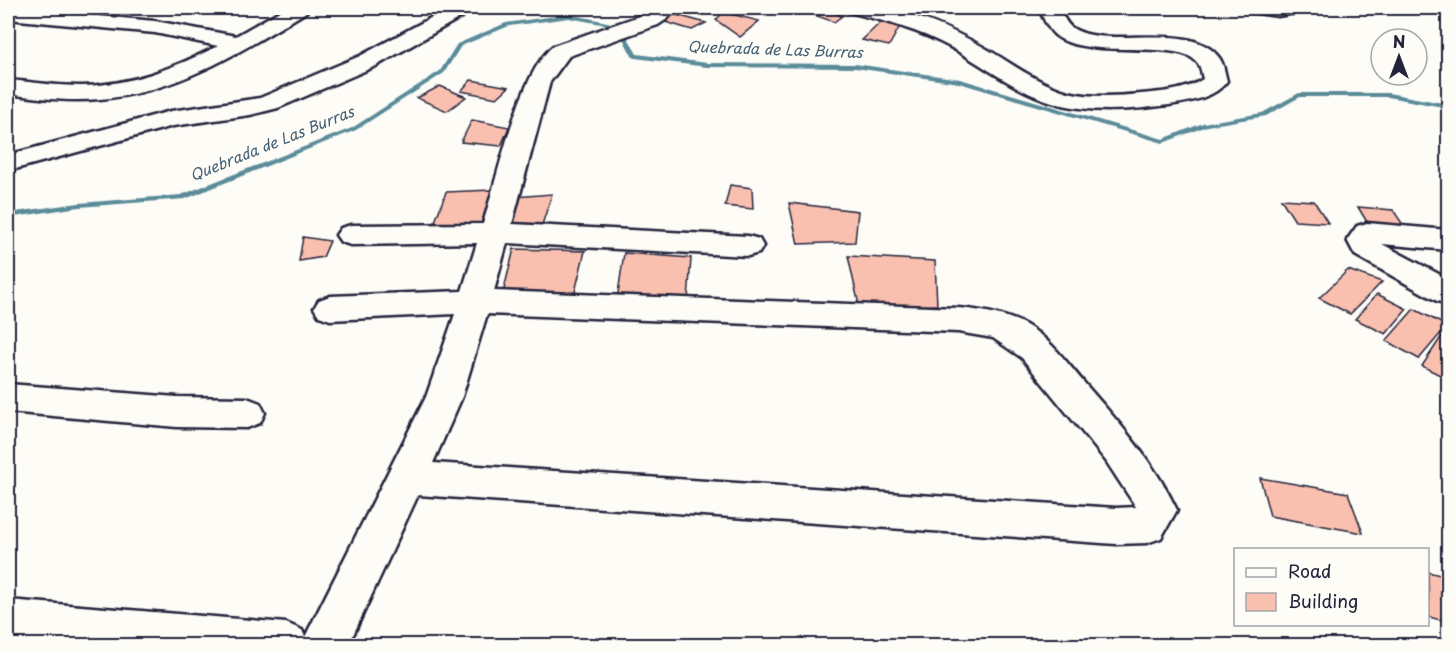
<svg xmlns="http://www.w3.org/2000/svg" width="1456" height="653" viewBox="0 0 1456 653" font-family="'Playpen Sans',sans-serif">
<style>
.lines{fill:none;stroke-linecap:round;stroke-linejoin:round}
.stream{fill:#5a8b99;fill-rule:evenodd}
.building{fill:#f9c0b0;stroke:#22223b;stroke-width:1.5}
.minor-casing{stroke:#22223b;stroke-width:5}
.minor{fill:#fdfcf7;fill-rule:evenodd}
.labels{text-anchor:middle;stroke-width:5;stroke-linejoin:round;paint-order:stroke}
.far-water-label{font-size:15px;font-style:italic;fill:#435f72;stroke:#fdfcf7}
</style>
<rect width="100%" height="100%" fill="#fdfcf7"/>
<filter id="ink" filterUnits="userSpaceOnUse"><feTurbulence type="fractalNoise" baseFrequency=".0167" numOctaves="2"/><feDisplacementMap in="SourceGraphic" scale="12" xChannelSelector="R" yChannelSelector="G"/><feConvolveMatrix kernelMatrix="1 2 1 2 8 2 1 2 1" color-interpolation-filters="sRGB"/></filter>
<g filter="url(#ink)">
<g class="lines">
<path class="stream" d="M569,14L621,25L637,54L707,63L855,64L960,79L1163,139L1203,123L1262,113L1299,93H1388L1448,104V108L1388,97H1300L1266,116L1207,126L1163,143L959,83L855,68L707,67L635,58L632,56L617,27L569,18L509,26L461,46L444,73L356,130L185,199L79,207L8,218V213L79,203L181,195L352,128L440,71L457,44L506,23Z"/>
</g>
<path class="building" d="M829,10L842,16L834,22L817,16Z
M723,12L759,21L740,37L716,20Z
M669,13L706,23L692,30L662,21Z
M881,22L900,26L889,46L862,40Z
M471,80L509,87L497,98L461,91Z
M440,86L466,97L447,111L417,98Z
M472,120L509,127L501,146L461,142Z
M730,185L752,188L753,209L725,206Z
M492,190L480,227H433L446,192Z
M552,194L541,228L507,223L515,197Z
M1281,199L1314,201L1328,223L1295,221Z
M789,203L858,211L855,242L798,244Z
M1358,207L1393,210L1404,226L1367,222Z
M303,237L330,241L323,257L299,261Z
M514,249L585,251L573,300L502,297Z
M624,253L691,258L688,300H617Z
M848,256L935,261L937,305L860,310Z
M1348,270L1382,282L1350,314L1319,298Z
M1377,294L1407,309L1386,334L1355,319Z
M1414,309L1447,326L1419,359L1386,341Z
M1448,327V379L1422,366Z
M1260,478L1348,493L1363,533L1270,516Z
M1428,572L1448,577V622L1429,617Z"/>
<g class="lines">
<defs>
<path id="minor" d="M8,8L155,21L236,36L285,8H309L306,12C242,51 176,93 100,99C69,102 38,98 8,94V80C32,82 57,86 81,86C131,85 174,68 218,46L155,33L8,19Z
M449,8H473L470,12L376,66L278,108L250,115L173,126L8,171V155L171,111L260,98L360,56Z
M656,8H677L667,19L658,25L569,56L550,82L512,224L748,236L759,239L763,246L759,253L748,256L507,243L494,291L958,308C980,310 1004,314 1024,324C1050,338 1067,363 1086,385C1121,425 1154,462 1177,510L1161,538L1147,543L1116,544L418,495L348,646H27L8,644V600L286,623L302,630L305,637L426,397L455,314L330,320L319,316L314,308L319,300L330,296L462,291L477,243L351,245L341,242L336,235L341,228L351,225L483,224C497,179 519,74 553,46L642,15ZM487,314L958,332L993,338L1022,358L1106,461L1136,507L1116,508L433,463L462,397Z
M846,8C895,2 949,27 992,52C1016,67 1041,84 1068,92C1092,98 1118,96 1141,94C1162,92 1185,91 1203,79C1202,75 1201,69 1199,65C1184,36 1087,62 1055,35C1047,28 1043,16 1038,8H1058C1062,13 1065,22 1071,27C1106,52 1191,17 1220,59C1224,65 1225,74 1227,81C1215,98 1189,102 1169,105C1131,110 1090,114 1052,102C1015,91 985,66 952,48C920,30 884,21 849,12Z
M1247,8H1305L1302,12L1278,16L1250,12Z
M1367,223L1448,230V250L1382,244L1448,279V304L1437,301L1355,255L1347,240L1357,226Z
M8,384L177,397L247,398L260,403L265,413L260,423L247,428L177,427L8,412Z"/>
</defs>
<use href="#minor" class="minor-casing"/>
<use href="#minor" class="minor"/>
</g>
</g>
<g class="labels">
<g class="far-water-label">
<text transform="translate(775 50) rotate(2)" y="5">Quebrada de Las Burras</text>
<text transform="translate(272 144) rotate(-22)" y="5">Quebrada de Las Burras</text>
</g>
</g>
<rect width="1456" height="653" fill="none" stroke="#fdfcf7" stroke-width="30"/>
<rect x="15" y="15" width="1426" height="623" fill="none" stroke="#22223b" stroke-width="2" filter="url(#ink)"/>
<rect x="1234" y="548" width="195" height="78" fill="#fdfcf7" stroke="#a5a5ac" stroke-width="1.5"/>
<rect x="1246" y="568" width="30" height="9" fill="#fdfcf7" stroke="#a5a5ac" stroke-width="1.5"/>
<text x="1288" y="578" font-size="18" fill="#22223b">Road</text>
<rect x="1246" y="593" width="30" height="18" fill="#f9c0b0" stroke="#a5a5ac" stroke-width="1.5"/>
<text x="1288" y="608" font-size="18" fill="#22223b">Building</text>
<g transform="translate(1399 57)"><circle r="28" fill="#fdfcf7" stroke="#a5a5ac" stroke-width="1.5"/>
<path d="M0-4.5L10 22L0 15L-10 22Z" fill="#22223b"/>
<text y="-9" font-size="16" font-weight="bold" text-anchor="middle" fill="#22223b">N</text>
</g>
</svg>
